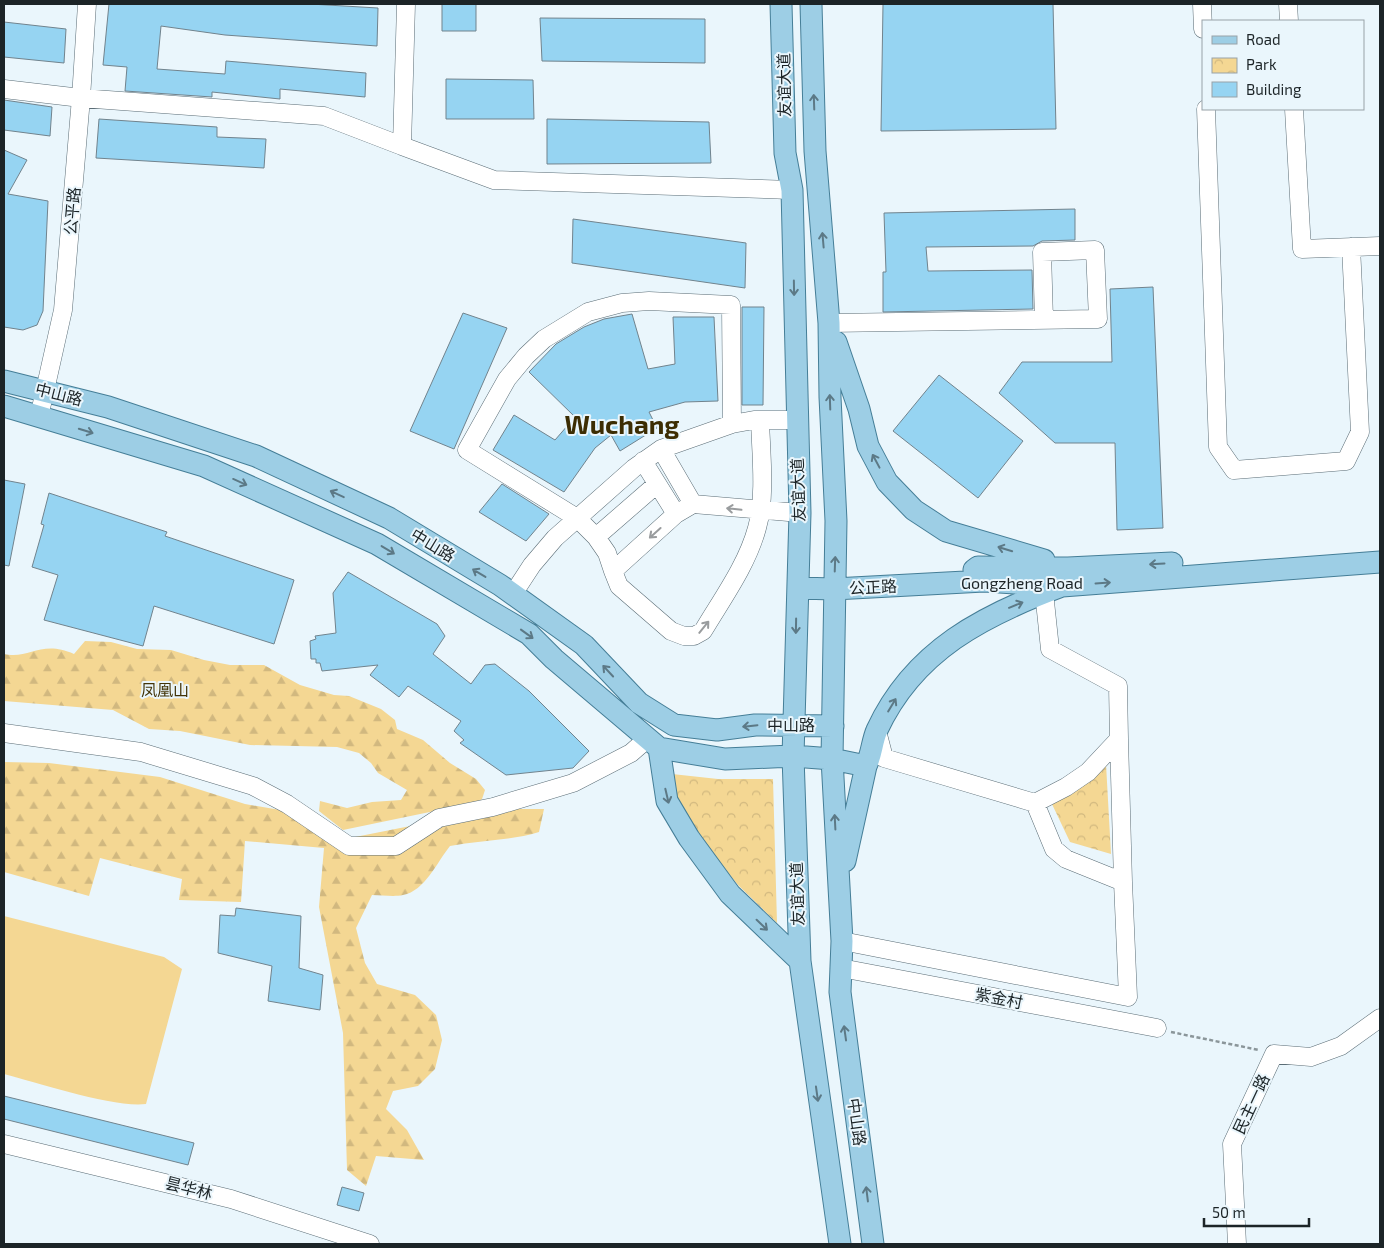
<svg xmlns="http://www.w3.org/2000/svg" width="1384" height="1248" viewBox="0 0 1384 1248" font-family="'Exo 2','Noto Sans SC',sans-serif">
<style>
.forest{fill:url(#forest-firs)}
.park{fill:url(#park-crowns)}
.pitch{fill:#f4d793}
.building{fill:#96d4f2;stroke:#71838d}
.lines{fill:none;stroke-linecap:round;stroke-linejoin:round}
.minor-casing{stroke:#5b6d76;stroke-width:19}
.major-casing{stroke:#457e97;stroke-width:23}
.path{stroke:#8b969a;stroke-width:2.5;stroke-dasharray:4 2.5;stroke-linecap:butt}
.minor{stroke:#fff;stroke-width:18}
.major{stroke:#9dcee5;stroke-width:21}
.oneway{stroke:#5c7986}
.oneway2{stroke:#999c9e}
.labels{text-anchor:middle;stroke-width:4;stroke-linejoin:round;paint-order:stroke}
.street-label{font-size:16px;fill:#1c2427;stroke:#eaf6fc}
.park-label{font-size:16px;fill:#433407;stroke:#eaf6fc}
.town-label{font-size:26px;font-weight:bold;fill:#3c2d03;stroke:#eaf6fc}
</style>
<defs>
<pattern id="forest-firs" width="22" height="20" patternUnits="userSpaceOnUse" patternTransform="scale(1.25)"><rect width="22" height="20" fill="#f4d793"/><path d="M5 1l3.5 6h-7zM16 11l3.5 6h-7z" fill="#d1b87f"/></pattern>
<pattern id="park-crowns" width="20" height="18" patternUnits="userSpaceOnUse" patternTransform="scale(1.25)"><rect width="20" height="18" fill="#f4d793"/><path d="M2 6a3 3 0 1 1 6 0M12 15a3 3 0 1 1 6 0" fill="none" stroke="#d1b87f"/></pattern>
</defs>
<rect width="100%" height="100%" fill="#eaf6fc"/>
<path class="forest" d="M85,641L111,642L137,649L171,650L204,660L230,665H264L300,685L334,695L349,696L381,709L395,720L397,729L423,740L450,763L476,779L485,790L482,799L478,802L343,830L319,811L320,801L347,808L372,802L401,800L407,790L378,773L371,763L359,753L337,747L250,745L180,731L149,729L113,710L4,701V654C29,660 41,639 74,654Z
M4,762L49,763L160,777L245,804L286,811L350,838L496,809H544L539,832C510,841 480,840 450,846C437,862 425,891 403,895C394,897 382,895 372,895L356,928L365,963L377,984L415,995L436,1015L442,1040L435,1069L418,1086L393,1091L386,1109L407,1130L424,1160L376,1156L366,1186L347,1170L343,1033L319,907L324,848L245,841L241,902L179,900L182,879L100,858L89,896L4,872Z"/>
<path class="park" d="M1106,764L1111,854L1070,842L1051,802Z
M672,774L718,779H773L777,923L738,885L707,847L668,787Z"/>
<path class="pitch" d="M4,916L164,957L182,969L146,1104C113,1108 39,1083 4,1074Z"/>
<path class="building" d="M109,4H310L378,8L377,46L225,35L161,26L157,69L225,74L226,61L366,73L365,97L280,89V99L212,92V97L125,91L127,67L103,65Z
M442,4H476V31H442Z
M883,4H1053L1056,129L881,131Z
M540,18L705,19V63L542,61Z
M4,22L66,29L64,63L4,57Z
M446,79L533,80L534,119H446Z
M4,100L52,107L50,136L4,130Z
M99,119L217,127V137L266,139L264,168L96,158Z
M547,119L709,122L711,163L547,164Z
M4,150L27,160L8,194L48,201L43,311L37,325L23,330L4,327Z
M1075,209V240L1042,241L1033,246L926,247L928,271L1032,270L1033,309L883,312V272H886L884,213Z
M573,219L746,243L745,288L572,263Z
M1153,287L1163,528L1117,530L1115,443H1055L999,393L1022,362H1112L1110,289Z
M742,307H764L763,405H742Z
M463,313L507,328L454,449L410,431Z
M632,314L648,369L675,364L673,317H714L718,401L685,402L649,412L657,428L620,451L611,435L595,448L564,492L493,450L514,415L555,440L575,417L529,372L556,344L584,327L604,319Z
M939,375L1023,441L978,498L893,431Z
M4,480L25,484L9,566L4,565Z
M502,484L549,514L526,541L479,512Z
M49,493L167,532L165,536L294,580L274,644L154,606L143,646L44,620L58,575L32,567L44,525L41,524Z
M348,572L437,624L445,636L433,654L471,684L485,665L495,664L529,691L589,751L573,768L506,775L460,743L464,740L454,731L461,721L408,686L399,697L370,675L378,665L322,671L320,663H316V659H311L310,641L316,639L315,636L336,633L333,593Z
M236,908L301,916L299,968L323,975L320,1010L268,1001L272,966L218,953L220,915L235,916Z
M4,1096L194,1143L188,1165L4,1119Z
M342,1187L364,1193L359,1211L337,1205Z"/>
<g class="lines">
<defs>
<path id="minor" d="M406,4L402,146L494,180L792,190
M1202,4L1203,29
M1288,4L1289,21
M4,89L81,98L324,116L402,146
M1206,109L1218,447L1234,470L1346,461L1360,432L1351,247
M1294,109L1302,249L1380,246
M829,323L1098,319L1095,250L1042,252L1044,320
M39,417L63,310L81,98L87,4
M661,449L693,504L800,513
M643,461L676,514
M693,504L676,514L613,571L619,586L671,631L684,636H694L703,631C722,599 747,565 757,528C766,497 761,453 760,420
M596,537L657,484
M613,571L607,553L596,537L577,518L467,450L507,379L526,356L544,339L588,312L622,303L649,301L731,305L732,424
M513,594L532,565L555,538L634,468L661,449L732,424L754,420H796
M877,731L884,758L1035,803L1066,787L1088,772L1119,739L1118,686L1050,649L1044,592
M4,733L141,752L253,786L287,804L349,846H396L439,818L493,807L573,783L631,753L647,739
M1119,739L1123,882
M842,941L1128,997L1123,882L1066,859L1054,849L1035,803
M841,968L1157,1028
M4,1144L231,1199L370,1244
M1237,1244L1232,1144L1274,1054L1311,1057L1341,1046L1380,1018"/>
<path id="major" d="M781,4L785,153L792,190L800,513L793,756L800,961L840,1244
M811,4L815,151L829,323L830,397L836,521L832,759L842,941L840,992L873,1244
M836,342L859,409L868,446L887,482L914,510L946,531L1044,560
M4,381L108,407L256,456L389,518L500,585L584,645L639,703L674,725L717,730L755,725L833,726
M4,406L204,466L377,544L529,634L554,659L659,748L725,759L793,756L832,759L866,766C872,754 872,741 877,730C914,650 984,615 1062,586
M974,570L978,567L1068,568L1172,563
M798,588L834,589L984,581L1062,586L1380,562
M659,748L667,801L689,838L730,894L800,961
M845,861L866,766"/>
</defs>
<use href="#minor" class="minor-casing"/>
<use href="#major" class="major-casing"/>
<path class="path" d="M1171,1032L1259,1050"/>
<use href="#minor" class="minor"/>
<use href="#major" class="major"/>
</g>
<defs><path id="oneway-shaft" d="M-6 0H5M1.5-3L5.5 0L1.5 3" fill="none" stroke-width="1.6" stroke-linecap="round" stroke-linejoin="round" transform="scale(1.25)"/></defs>
<g class="oneway">
<use href="#oneway-shaft" transform="translate(814 102) rotate(-92)"/>
<use href="#oneway-shaft" transform="translate(823 240) rotate(-95)"/>
<use href="#oneway-shaft" transform="translate(794 288) rotate(89)"/>
<use href="#oneway-shaft" transform="translate(830 402) rotate(-92)"/>
<use href="#oneway-shaft" transform="translate(86 431) rotate(17)"/>
<use href="#oneway-shaft" transform="translate(876 461) rotate(-118)"/>
<use href="#oneway-shaft" transform="translate(240 482) rotate(24)"/>
<use href="#oneway-shaft" transform="translate(337 494) rotate(-155)"/>
<use href="#oneway-shaft" transform="translate(1005 549) rotate(-163)"/>
<use href="#oneway-shaft" transform="translate(388 550) rotate(31)"/>
<use href="#oneway-shaft" transform="translate(835 564) rotate(-88)"/>
<use href="#oneway-shaft" transform="translate(1157 564) rotate(177)"/>
<use href="#oneway-shaft" transform="translate(479 573) rotate(-149)"/>
<use href="#oneway-shaft" transform="translate(1103 583) rotate(-4)"/>
<use href="#oneway-shaft" transform="translate(1016 605) rotate(-22)"/>
<use href="#oneway-shaft" transform="translate(796 626) rotate(91)"/>
<use href="#oneway-shaft" transform="translate(527 634) rotate(36)"/>
<use href="#oneway-shaft" transform="translate(608 671) rotate(-133)"/>
<use href="#oneway-shaft" transform="translate(892 705) rotate(-59)"/>
<use href="#oneway-shaft" transform="translate(750 726) rotate(174)"/>
<use href="#oneway-shaft" transform="translate(667 796) rotate(77)"/>
<use href="#oneway-shaft" transform="translate(835 822) rotate(-93)"/>
<use href="#oneway-shaft" transform="translate(762 925) rotate(44)"/>
<use href="#oneway-shaft" transform="translate(845 1033) rotate(-98)"/>
<use href="#oneway-shaft" transform="translate(817 1094) rotate(82)"/>
<use href="#oneway-shaft" transform="translate(867 1194) rotate(-97)"/>
</g>
<g class="oneway2">
<use href="#oneway-shaft" transform="translate(734 509) rotate(-174)"/>
<use href="#oneway-shaft" transform="translate(655 533) rotate(138)"/>
<use href="#oneway-shaft" transform="translate(704 627) rotate(-51)"/>
</g>
<g class="labels">
<g class="street-label">
<text transform="translate(784 85) rotate(-91)" y="6">友谊大道</text>
<text transform="translate(72 211) rotate(-85)" y="6">公平路</text>
<text transform="translate(59 394) rotate(14)" y="6">中山路</text>
<text transform="translate(798 490) rotate(-92)" y="6">友谊大道</text>
<text transform="translate(433 545) rotate(31)" y="6">中山路</text>
<text x="1022" y="589">Gongzheng Road</text>
<text transform="translate(873 587) rotate(-3)" y="6">公正路</text>
<text x="791" y="731">中山路</text>
<text transform="translate(797 894) rotate(-92)" y="6">友谊大道</text>
<text transform="translate(999 998) rotate(11)" y="6">紫金村</text>
<text transform="translate(1251 1104) rotate(-65)" y="6">民主一路</text>
<text transform="translate(857 1122) rotate(82)" y="6">中山路</text>
<text transform="translate(189 1188) rotate(14)" y="6">昙华林</text>
</g>
<g class="park-label">
<text x="165" y="696">凤凰山</text>
</g>
<g class="town-label">
<text x="622" y="434">Wuchang</text>
</g>
</g>
<rect width="1384" height="1248" fill="none" stroke="#1c2427" stroke-width="10"/>
<rect x="1202" y="20" width="162" height="90" fill="#eaf6fc" stroke="#98a2a7"/>
<rect x="1212" y="36" width="25" height="8" fill="#9dcee5" stroke="#98a2a7"/>
<text x="1246" y="45" font-size="15" fill="#1c2427">Road</text>
<rect x="1212" y="58" width="25" height="15" fill="url(#park-crowns)" stroke="#98a2a7"/>
<text x="1246" y="70" font-size="15" fill="#1c2427">Park</text>
<rect x="1212" y="82" width="25" height="15" fill="#96d4f2" stroke="#98a2a7"/>
<text x="1246" y="95" font-size="15" fill="#1c2427">Building</text>
<path d="M1204 1218v8h105v-8" fill="none" stroke="#1c2427" stroke-width="2.5"/>
<text x="1212" y="1218" font-size="15" fill="#1c2427" stroke="#eaf6fc" stroke-width="4" paint-order="stroke">50 m</text>
</svg>
